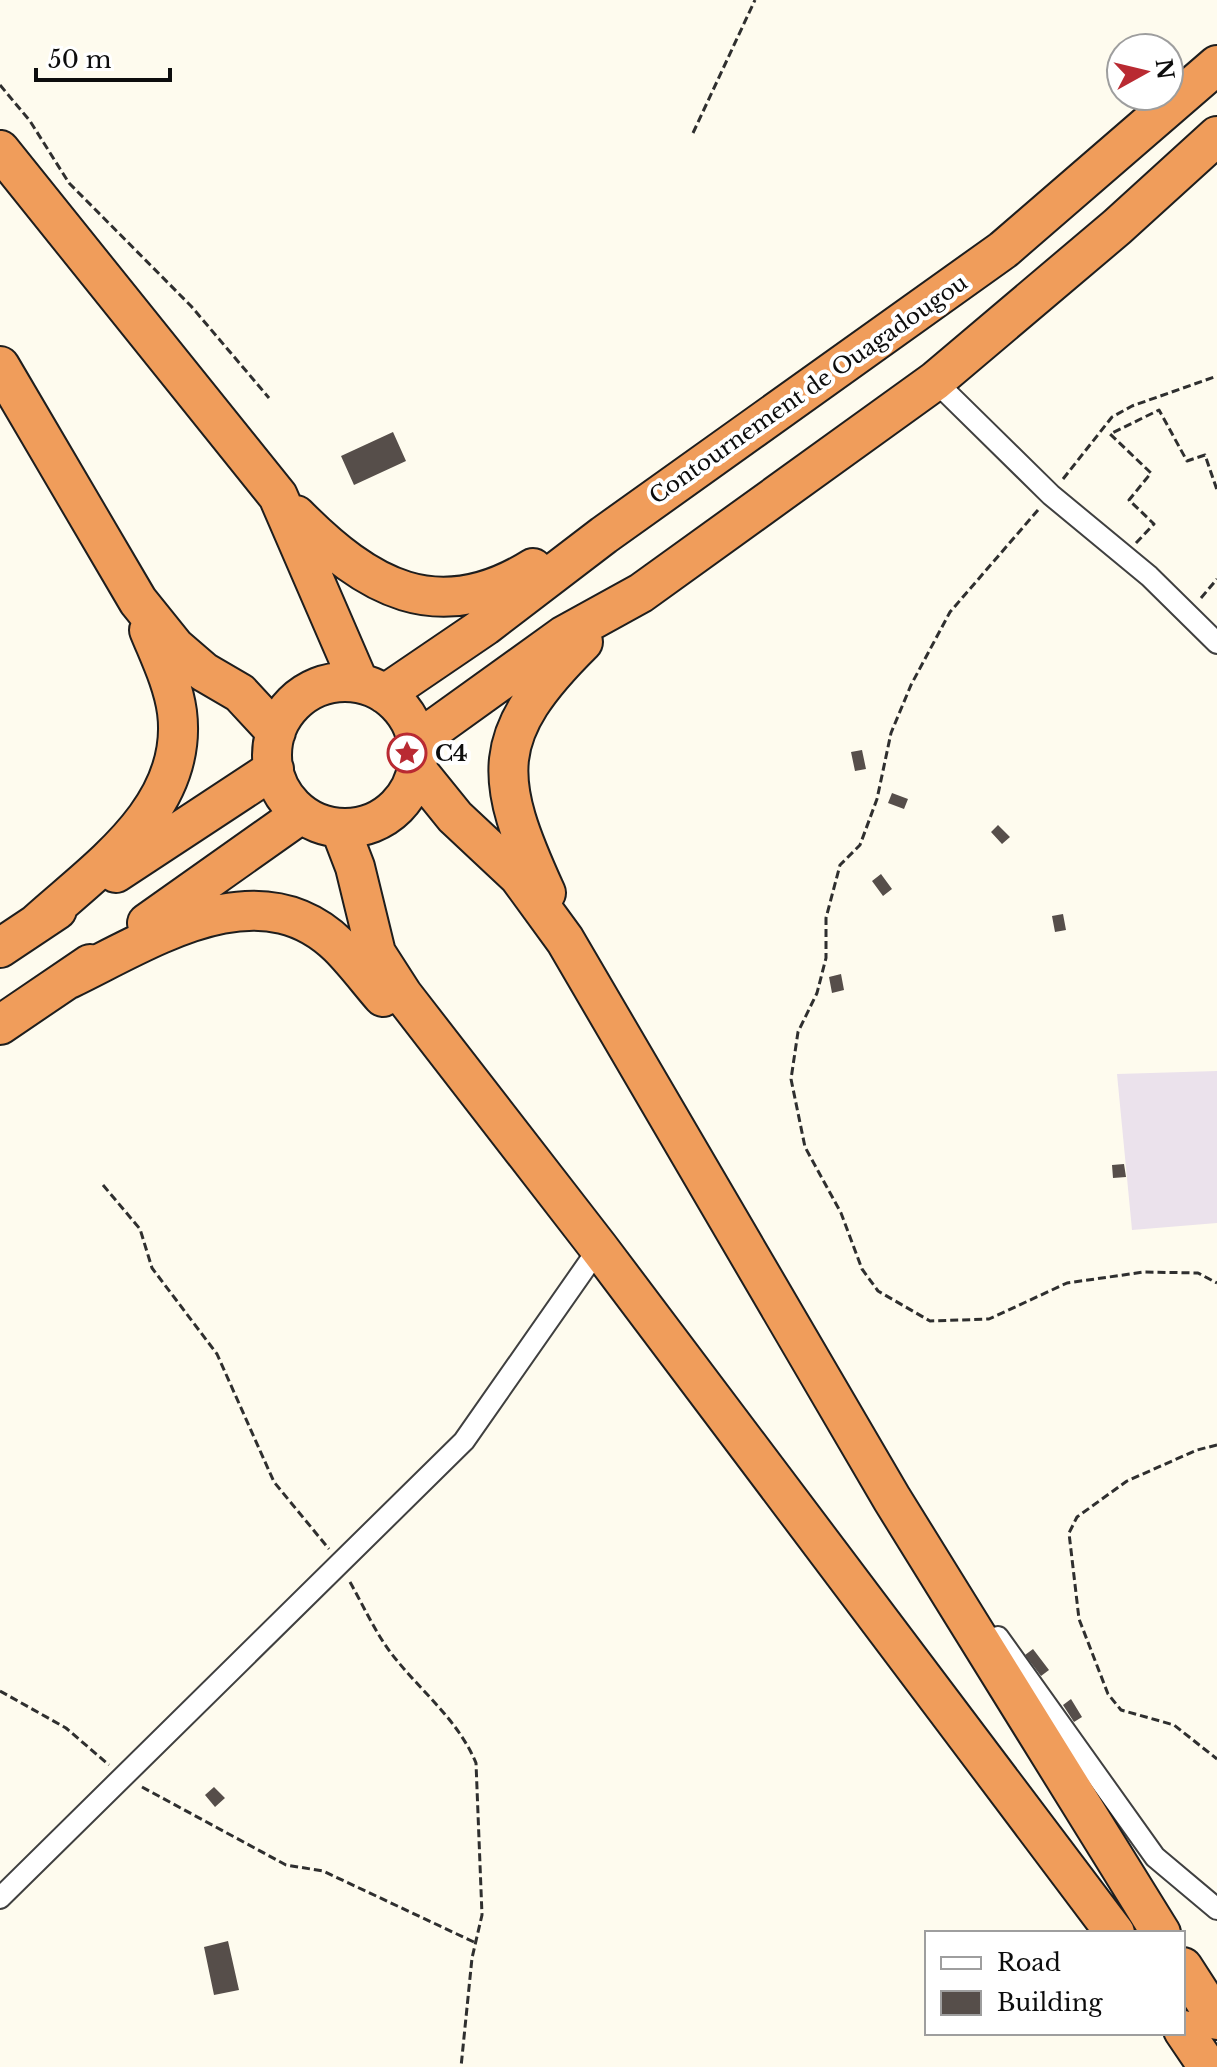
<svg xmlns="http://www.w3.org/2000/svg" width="1217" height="2067" viewBox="0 0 1217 2067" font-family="'Libre Baskerville',serif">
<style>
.industrial{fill:#ebe2ec}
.building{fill:#564e4a}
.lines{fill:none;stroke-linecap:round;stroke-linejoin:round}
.street-casing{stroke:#404040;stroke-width:24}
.highway-casing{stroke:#1e1e1e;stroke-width:42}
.path{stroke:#2f2f2f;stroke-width:3;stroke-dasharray:8 4;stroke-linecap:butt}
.street{stroke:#fff;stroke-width:20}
.highway{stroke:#f09d5b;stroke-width:38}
.labels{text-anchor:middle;stroke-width:8;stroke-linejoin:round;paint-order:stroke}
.street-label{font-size:22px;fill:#0d0d0d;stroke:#fff}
.poi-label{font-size:22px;font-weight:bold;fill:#0d0d0d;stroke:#fff;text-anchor:start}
</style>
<rect width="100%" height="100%" fill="#fefbee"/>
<path class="industrial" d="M1217,1071V1223L1132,1230L1117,1074Z"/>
<path class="building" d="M393,432L406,461L354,485L341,456Z
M862,750L866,769L855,771L851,752Z
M892,793L908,799L904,809L888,803Z
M998,825L1010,837L1002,844L991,832Z
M881,874L892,889L883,896L872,881Z
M1063,914L1066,930L1055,932L1052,916Z
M841,974L844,990L832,993L829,977Z
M1124,1164L1126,1177L1113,1178L1112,1165Z
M1033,1649L1049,1670L1041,1676L1025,1655Z
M1071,1699L1082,1717L1074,1722L1063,1705Z
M214,1787L225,1798L215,1807L205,1795Z
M228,1941L239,1990L214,1995L204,1947Z"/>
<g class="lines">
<defs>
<path id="street" d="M935,381L1051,495L1149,576L1217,643
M998,1637L1155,1857L1217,1909
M0,1898L464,1441L599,1248"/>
<path id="highway" d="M0,150L278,496L359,683
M0,366L138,601L175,647L204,672L240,693L276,732
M296,515C367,587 437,628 533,568
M272 755a73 73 0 1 1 146 0a73 73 0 1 1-146 0Z
M385,694L485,626L604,535L1003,250L1217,65
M417,741L563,636L641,593L935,381L1117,227L1217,136
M417,770L455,817L519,877L565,940L892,1499L1161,1933
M340,828L355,867L376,953L403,995L599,1248L1115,1933
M116,873L274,769
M546,893C493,777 488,736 583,642
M37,923C99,867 189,807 177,712C173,683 160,657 149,630
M147,923L301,814
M0,948L57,910
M69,979C150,940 258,867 339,946C355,962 369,981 383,997
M0,1025L90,964
M1183,1967L1217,2020
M1183,2030L1208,2067"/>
</defs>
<use href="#street" class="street-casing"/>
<use href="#highway" class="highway-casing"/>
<path class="path" d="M0,85L30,121L69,183L191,306L269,398
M693,133L755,0
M1063,479L1112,417L1132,406L1217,376
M1038,510L950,612L911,685L891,733L877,799L860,845L840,865L826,918V958L817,993L798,1032L791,1079L805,1147L841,1213L862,1269L878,1291L930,1321L989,1319L1067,1283L1144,1272L1198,1273L1217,1283
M1136,543L1154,524L1129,500L1151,473L1110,434L1159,410L1187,461L1205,455L1217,490
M1201,598L1217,579
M103,1185L140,1229L152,1268L217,1354L274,1482L329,1549
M1217,1445L1197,1450L1127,1481L1077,1517L1069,1533L1079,1619L1108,1694L1121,1710L1174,1725L1217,1759
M350,1582C363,1605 375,1632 391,1653C420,1691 457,1718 476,1763L482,1915L472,1958L461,2067
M0,1691L66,1728L109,1765
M142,1787L286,1865L323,1871L476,1943"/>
<use href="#street" class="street"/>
<use href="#highway" class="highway"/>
</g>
<defs>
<symbol id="sight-ring" viewBox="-11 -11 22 22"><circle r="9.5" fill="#fff" stroke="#b92a32" stroke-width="1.5"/><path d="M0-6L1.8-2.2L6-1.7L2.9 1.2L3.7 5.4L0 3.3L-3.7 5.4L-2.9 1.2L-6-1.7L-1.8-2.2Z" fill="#b92a32"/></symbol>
</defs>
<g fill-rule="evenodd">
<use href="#sight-ring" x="385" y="731" width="44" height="44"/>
</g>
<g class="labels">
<g class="street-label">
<text transform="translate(808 389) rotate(-35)" y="8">Contournement de Ouagadougou</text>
</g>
<g class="poi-label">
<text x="435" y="761">C4</text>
</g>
</g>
<rect x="925" y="1931" width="260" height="104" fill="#ffffff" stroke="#9e9e9e" stroke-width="2"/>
<rect x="941" y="1957" width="40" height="12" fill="#ffffff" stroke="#9e9e9e" stroke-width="2"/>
<text x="997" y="1971" font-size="24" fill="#0d0d0d">Road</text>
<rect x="941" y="1991" width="40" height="24" fill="#564e4a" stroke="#9e9e9e" stroke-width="2"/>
<text x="997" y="2011" font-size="24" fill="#0d0d0d">Building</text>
<g transform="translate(1145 72) rotate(82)"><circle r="38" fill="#ffffff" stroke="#9e9e9e" stroke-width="2"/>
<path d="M0-6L14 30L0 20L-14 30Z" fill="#b92a32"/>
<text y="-12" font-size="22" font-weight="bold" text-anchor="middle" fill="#0d0d0d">N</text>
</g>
<path d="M36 68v12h134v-12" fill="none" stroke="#0d0d0d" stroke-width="4"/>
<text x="48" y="68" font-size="24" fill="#0d0d0d" stroke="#ffffff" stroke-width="6" paint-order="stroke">50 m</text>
</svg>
